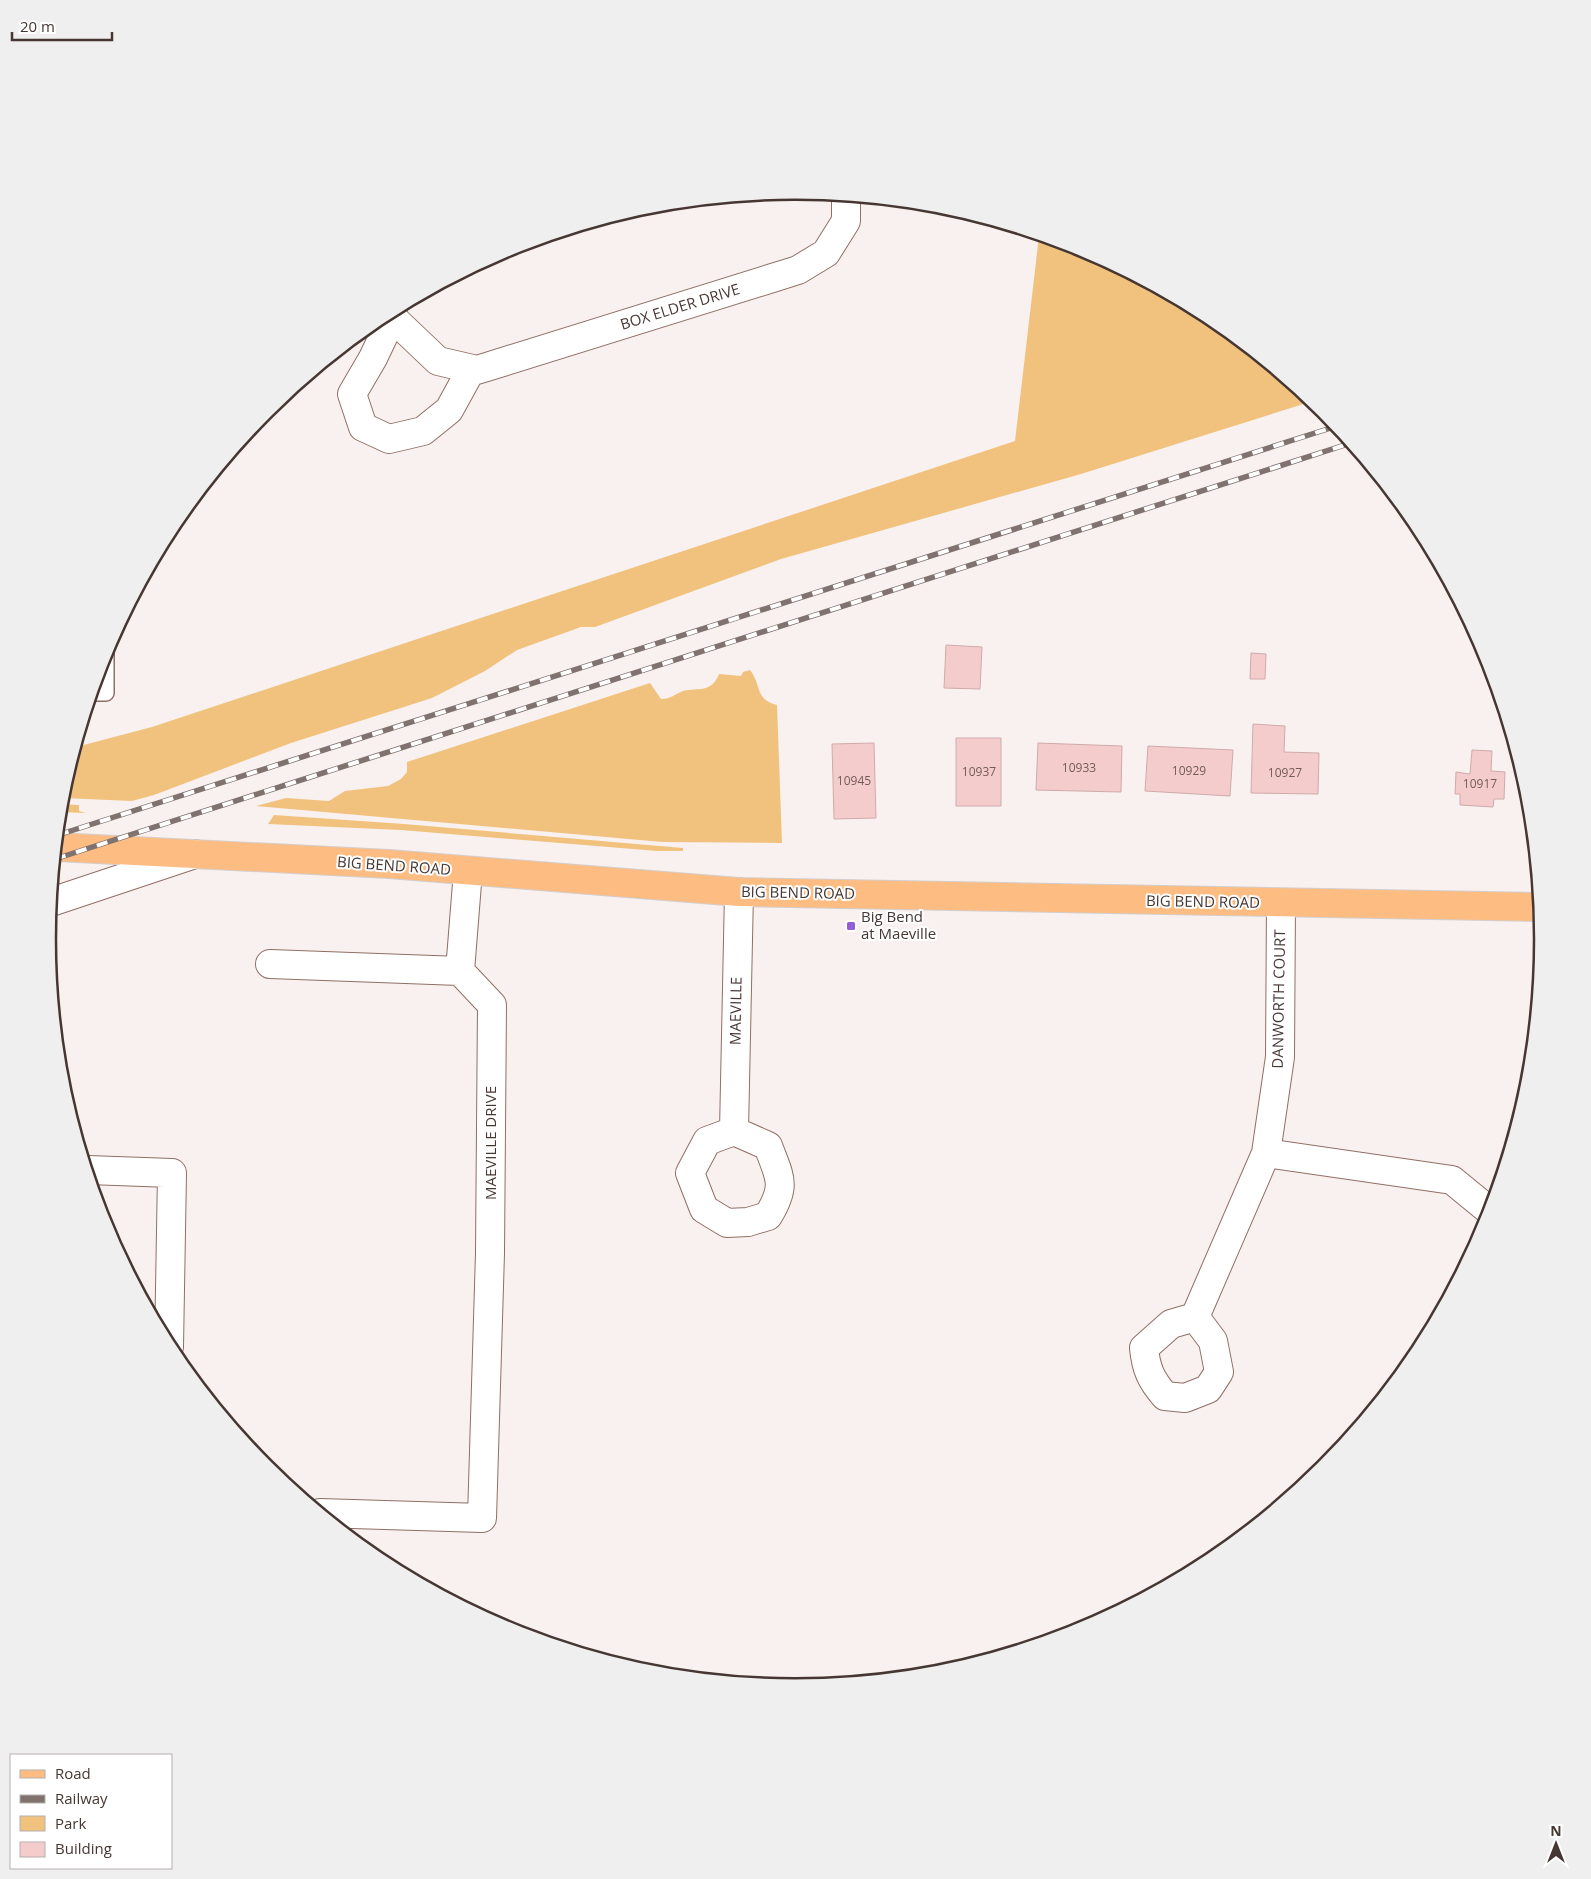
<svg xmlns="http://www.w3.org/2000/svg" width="1591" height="1879" viewBox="0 0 1591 1879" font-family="'Open Sans',sans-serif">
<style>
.green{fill:#f1c27e}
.building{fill:#f4cccc;stroke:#d0aaaa}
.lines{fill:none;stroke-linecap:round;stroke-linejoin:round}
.service-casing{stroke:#906f65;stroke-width:18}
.minor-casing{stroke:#906f65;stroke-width:30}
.primary-casing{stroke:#d3cfce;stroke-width:30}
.service{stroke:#fff;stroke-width:15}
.minor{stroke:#fff;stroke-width:28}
.primary{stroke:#fdbc82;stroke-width:28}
.rail-casing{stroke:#7f726f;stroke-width:5.5}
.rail{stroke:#fff;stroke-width:4;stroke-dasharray:11;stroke-linecap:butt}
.poi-dot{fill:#925fd8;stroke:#fff;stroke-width:2}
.labels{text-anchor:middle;stroke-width:4;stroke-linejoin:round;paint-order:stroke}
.number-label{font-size:12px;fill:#725c59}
.street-label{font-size:15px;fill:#463733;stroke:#fff}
.poi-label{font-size:15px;fill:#463733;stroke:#fff;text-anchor:start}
.rim{fill:none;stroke:#463733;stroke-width:2.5}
</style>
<rect width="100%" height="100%" fill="#f9f1ef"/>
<path class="green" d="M1039,236L1082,249L1211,318L1313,401L1081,474L781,559L595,627H581L517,650L485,671L432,698L291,743L154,795L132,801L62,798L76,747L152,727L1015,441Z
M750,670C762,685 754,699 777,705L782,843L662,842L256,806L286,798L329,801L345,791L388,786L401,779L407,772V762L650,683L661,699C671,699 675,694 683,691C698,687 711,694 719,674L741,676L743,672Z
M61,804L79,805V811L86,813L60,812Z
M274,815L404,824L683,848V851H657L401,830L268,824Z"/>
<path class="building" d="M946,645L982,647L980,689L944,688Z
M1251,653L1266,654L1265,679H1250Z
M1253,724L1285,726L1284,752L1319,753L1318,794L1251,793Z
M956,738H1001V806H956Z
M874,743L876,818L834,819L832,744Z
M1038,743L1122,746L1121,792L1036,790Z
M1148,746L1233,750L1230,796L1145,791Z
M1472,750L1492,751L1491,771L1505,772L1504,799H1494L1493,807L1460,805V794H1455L1456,772L1470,774Z"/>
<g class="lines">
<defs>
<path id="service" d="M92,693H106V650"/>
<path id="minor" d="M390,312L397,322L438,361L477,370L798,270L826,253L846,221V197
M393,316L373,358L352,394L363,427L389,439L423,431L449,410L471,370
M51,902L195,854
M270,964L460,971L492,1005L490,1253L482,1518L320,1513
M460,971L468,871
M734,1131L768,1146C780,1178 787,1185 768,1216L748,1222L727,1223L704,1209L690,1173L707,1141L734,1131L739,892
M1266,1153L1452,1180L1491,1212
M88,1170L172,1173L169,1347
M1195,1317L1213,1341L1219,1372L1208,1389L1185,1398L1165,1396C1151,1380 1146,1369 1144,1348L1171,1324L1195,1317L1266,1153L1280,1057L1281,904"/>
<path id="primary" d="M57,847L389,864L739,892L1540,907"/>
</defs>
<use href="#service" class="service-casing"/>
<use href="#minor" class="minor-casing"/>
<use href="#primary" class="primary-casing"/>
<use href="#service" class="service"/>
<use href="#minor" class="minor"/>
<use href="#primary" class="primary"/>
<defs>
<path id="rail" d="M58,835L1337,426
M55,859L1351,443"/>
</defs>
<use href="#rail" class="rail-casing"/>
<use href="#rail" class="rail"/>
</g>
<rect class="poi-dot" x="846" y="921" width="10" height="10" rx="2.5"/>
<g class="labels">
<g class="number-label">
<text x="1079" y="772">10933</text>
<text x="1189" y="775">10929</text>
<text x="979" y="776">10937</text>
<text x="1285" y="777">10927</text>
<text x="854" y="785">10945</text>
<text x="1480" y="788">10917</text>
</g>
<g class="street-label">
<text transform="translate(680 307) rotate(-17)" y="5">BOX ELDER DRIVE</text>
<text transform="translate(394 866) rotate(4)" y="5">BIG BEND ROAD</text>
<text transform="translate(798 893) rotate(1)" y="5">BIG BEND ROAD</text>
<text transform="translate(1203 902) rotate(1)" y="5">BIG BEND ROAD</text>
<text transform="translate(1279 999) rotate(-89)" y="5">DANWORTH COURT</text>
<text transform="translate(736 1011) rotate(-89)" y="5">MAEVILLE</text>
<text transform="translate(491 1143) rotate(-90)" y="5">MAEVILLE DRIVE</text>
</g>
<g class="poi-label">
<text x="861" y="922">Big Bend<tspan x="861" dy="17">at Maeville</tspan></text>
</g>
</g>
<path d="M0 0H1591V1879H0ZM56 939a739 739 0 1 1 1478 0a739 739 0 1 1-1478 0Z" fill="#f0efef" fill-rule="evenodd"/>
<path class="rim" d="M56 939a739 739 0 1 1 1478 0a739 739 0 1 1-1478 0Z"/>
<rect x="10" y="1754" width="162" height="115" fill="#ffffff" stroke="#b5afad"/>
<rect x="20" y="1770" width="25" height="8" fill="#fdbc82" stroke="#b5afad"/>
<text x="55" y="1779" font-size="15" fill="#463733">Road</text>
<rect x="20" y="1795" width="25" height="8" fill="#7f726f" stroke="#b5afad"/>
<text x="55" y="1804" font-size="15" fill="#463733">Railway</text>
<rect x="20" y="1816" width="25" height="15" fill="#f1c27e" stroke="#b5afad"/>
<text x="55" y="1829" font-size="15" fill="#463733">Park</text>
<rect x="20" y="1842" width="25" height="15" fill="#f4cccc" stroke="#b5afad"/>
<text x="55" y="1854" font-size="15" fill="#463733">Building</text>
<g transform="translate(1556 1844)" stroke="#ffffff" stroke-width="4" paint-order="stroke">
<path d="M0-4L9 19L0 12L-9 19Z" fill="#463733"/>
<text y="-8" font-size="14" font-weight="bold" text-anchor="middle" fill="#463733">N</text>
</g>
<path d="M12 32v8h100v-8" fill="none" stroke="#463733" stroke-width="2.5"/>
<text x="20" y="32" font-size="15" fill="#463733" stroke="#ffffff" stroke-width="4" paint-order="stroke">20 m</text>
</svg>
